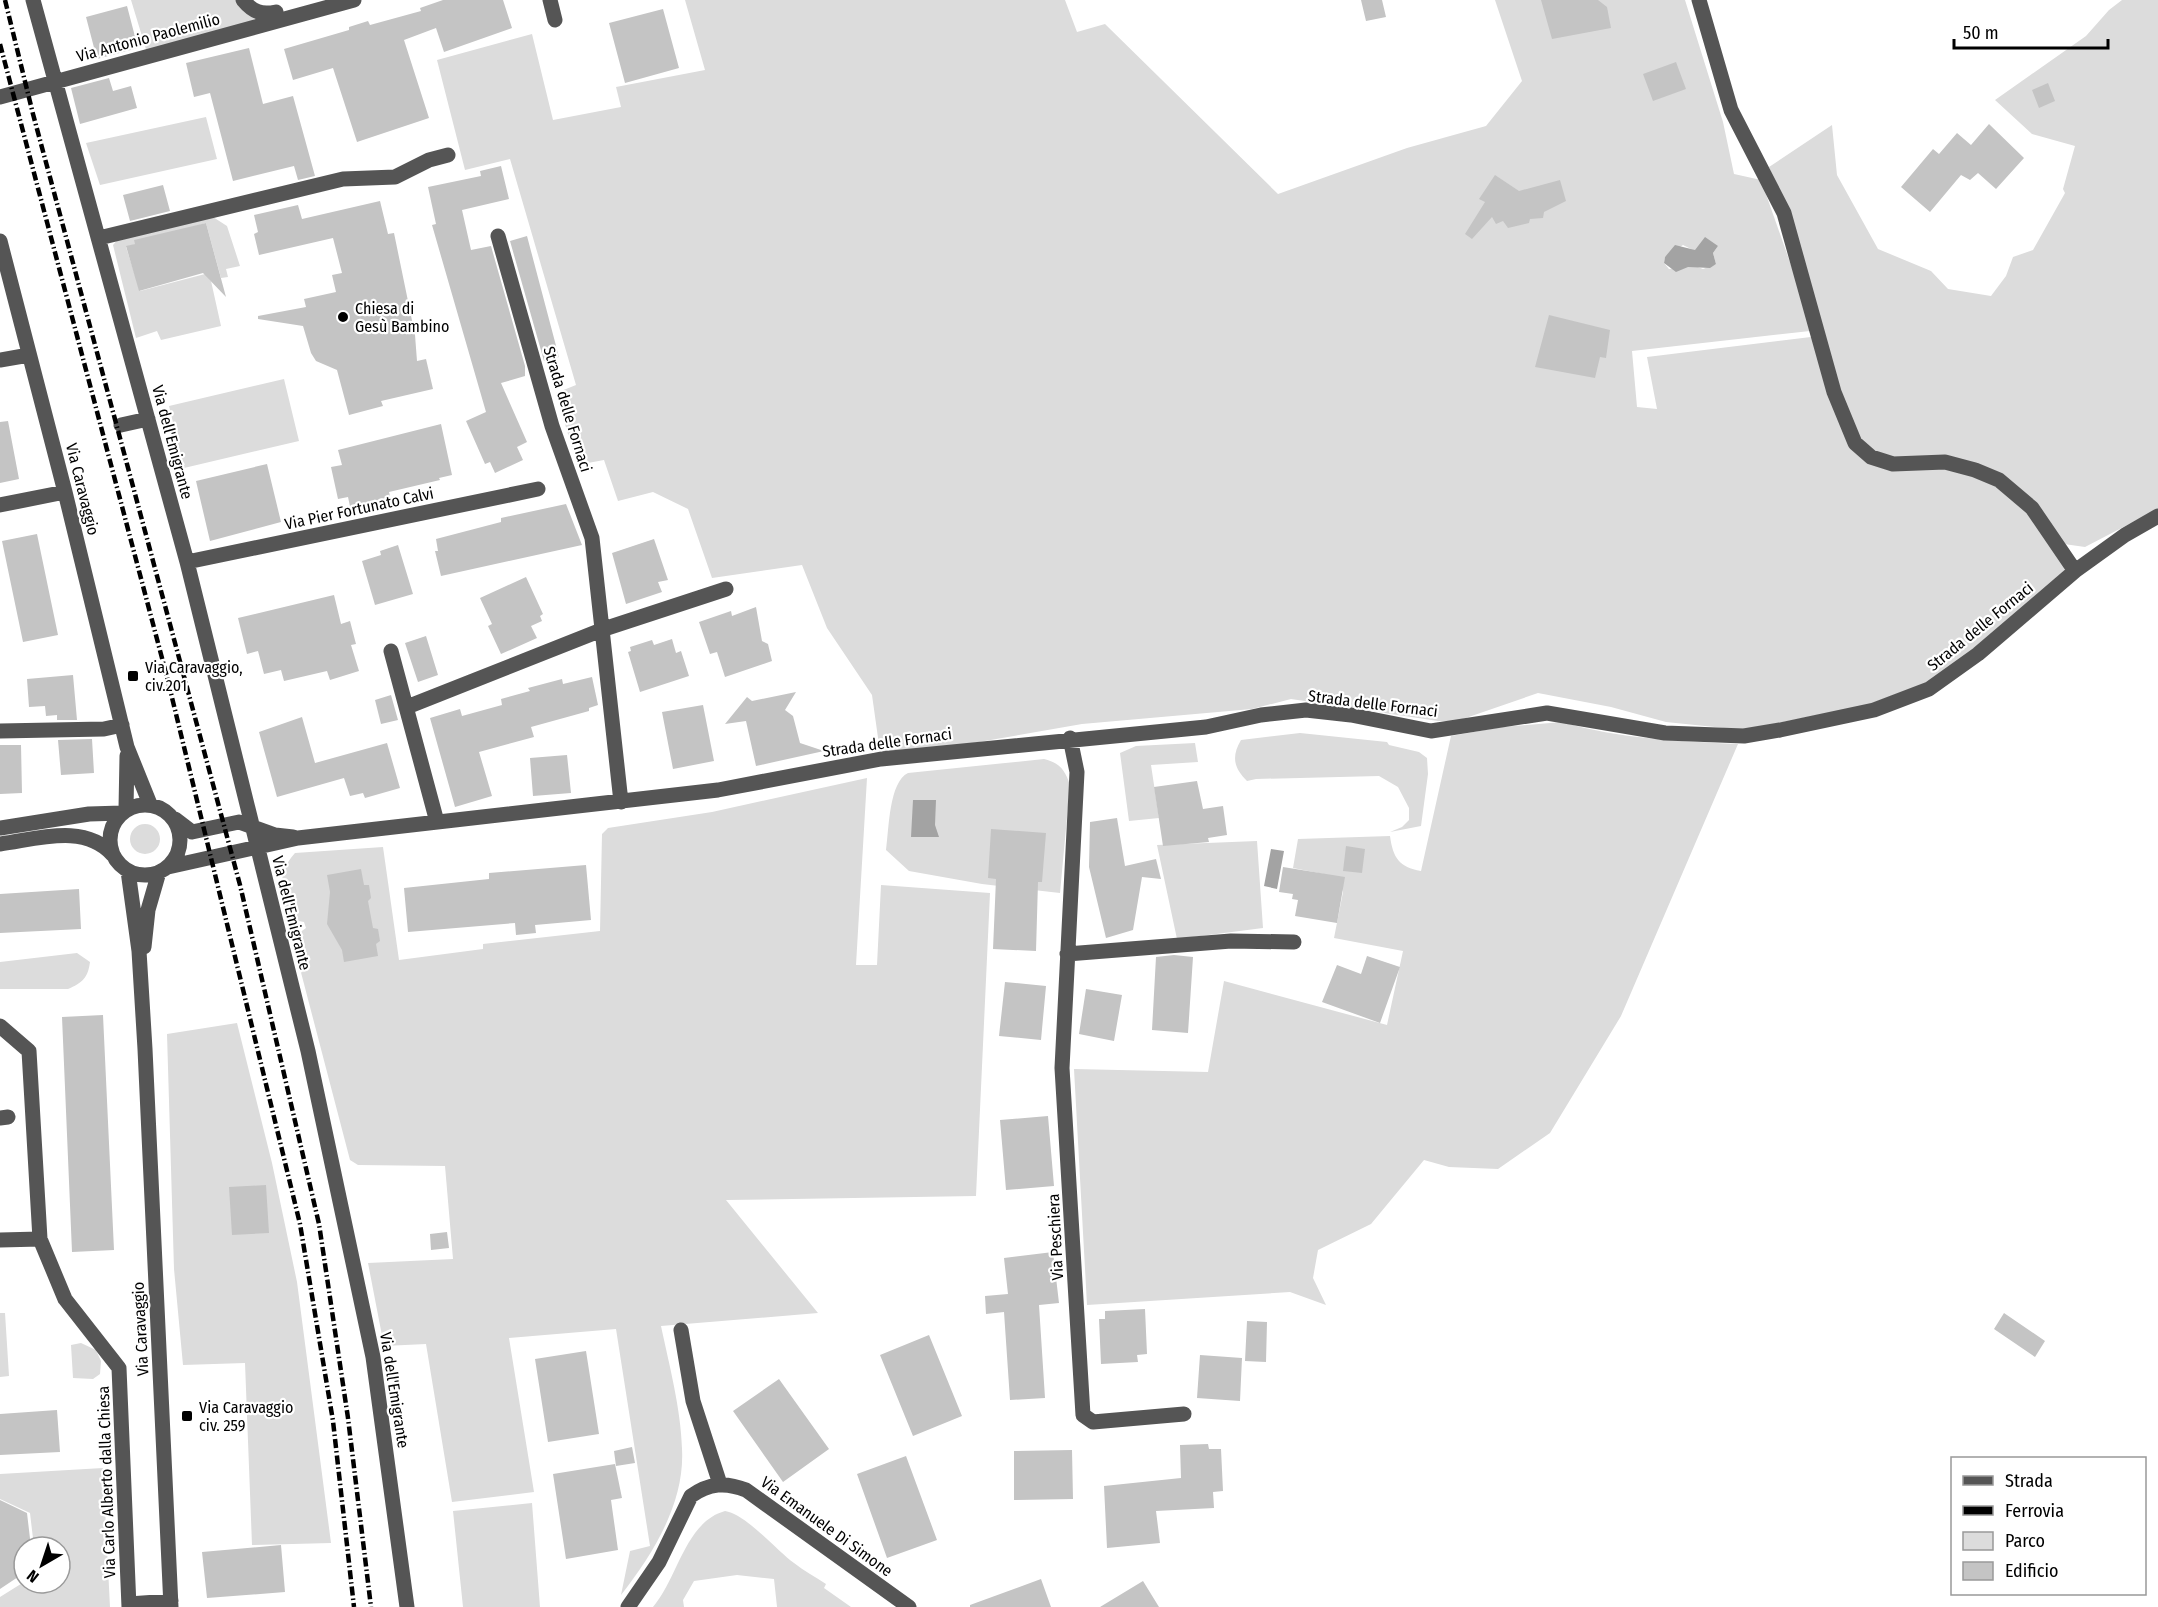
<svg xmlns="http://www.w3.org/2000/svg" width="2158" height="1607" viewBox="0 0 2158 1607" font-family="'Fira Sans Condensed',sans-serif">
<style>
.green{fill:#dcdcdc;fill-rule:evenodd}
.water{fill:#a3a3a3}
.building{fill:#c4c4c4}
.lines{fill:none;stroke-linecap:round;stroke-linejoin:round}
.minor{stroke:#555;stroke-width:15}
.rail{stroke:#000;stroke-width:4.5;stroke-dasharray:9 3 1.5 3;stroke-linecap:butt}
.poi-dot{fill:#000;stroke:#fff;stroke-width:2}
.labels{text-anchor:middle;stroke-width:4.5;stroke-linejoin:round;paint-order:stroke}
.street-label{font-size:16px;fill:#000;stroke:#fff}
.poi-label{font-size:16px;fill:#000;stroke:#fff;text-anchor:start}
</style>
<rect width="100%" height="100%" fill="#fff"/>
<path class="green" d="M131,0H237L257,22L148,56Z
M685,0H1065L1077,32L1105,24L1278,194L1407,148L1486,126L1522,81L1495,0H1685L1723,122L1734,174L1761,180L1804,302L1810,331L1632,351L1637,407L1657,409L1647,357L1819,336L1799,243L1769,167L1832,125L1837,175L1878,249L1931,271L1948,289L1991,296L2006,276L2013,257L2033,250L2065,193L2063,189L2075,146L2032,134L1995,100L2086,36L2109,10L2122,0H2158V509L2085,547L2064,544L2075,571L1952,667L1926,683L1867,705L1744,730L1666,722L1611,707L1538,693L1457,721H1438L1291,699L1252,709L1082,724L881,759L872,695L827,628L802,565L712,578L688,509L653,492L618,501L604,460L577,465L556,393L576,385L510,159L465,170L437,60L532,34L553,120L621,107L616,87L705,70ZM1683,245L1695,251L1718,246L1713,253L1716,264L1703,269L1695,266L1669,269L1664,263L1665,257Z
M206,117L217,159L100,185L86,143Z
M213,217L227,226L240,266L226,269L228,277L221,278L206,223L126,247L140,291L205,274L211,281L221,326L161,340L157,331L136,338L113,245L119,238Z
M284,379L299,441L184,468L169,406Z
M1562,722C1620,739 1678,741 1738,744L1621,1016L1550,1133L1498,1169L1449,1167L1424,1160L1371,1224L1318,1250L1313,1278L1326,1305L1290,1292L1087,1305L1074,1069L1208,1072L1224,981L1387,1025L1403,951L1334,938L1343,892L1339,877L1293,868L1298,839L1390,836C1393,858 1399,867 1421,871L1451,736L1502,727Z
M1300,733L1387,742L1389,745L1419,752L1427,758L1428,774L1421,826L1390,832L1402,827L1409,820V808L1398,787L1379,776L1256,779L1247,781C1234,768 1231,757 1241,740Z
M1195,743L1198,762L1151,765L1159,818L1129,821L1120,753L1136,746Z
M1044,759C1060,763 1065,770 1070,785L1060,893L982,884L909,871L886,850C889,829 889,782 908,773Z
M867,778L856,965H877L881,885L990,893L976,1196L726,1200L818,1313L661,1326C669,1364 681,1409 682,1449C685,1503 653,1554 621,1595L630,1551L650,1546L616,1329L509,1338L534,1492L452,1502L426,1344L384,1346L368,1263L453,1259L445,1166L358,1165L350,1160L292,938L306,928L304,922L288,919C280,896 277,872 295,853L383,847L399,960L483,949V944L600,931L602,834L608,828L712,812Z
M130 839a15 15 0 1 1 30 0a15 15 0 1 1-30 0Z
M1257,841L1263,928L1177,939L1157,845Z
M77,953L90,962C88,978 82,983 68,989H0V962Z
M237,1023L272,1163L297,1282L331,1543L252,1545L245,1363L183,1365L174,1269L167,1034Z
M0,1313H5L9,1376L0,1377Z
M81,1343L96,1350L101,1361L100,1374L93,1379L73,1378L71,1345Z
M103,1468L110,1607H0V1597L24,1582L60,1583V1547H34L30,1513L0,1499V1474Z
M532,1503L540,1607H463L453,1511Z
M725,1511C746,1514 776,1550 794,1563C804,1571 816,1577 826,1584L824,1588L851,1607H777L774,1579L737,1575L694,1581L683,1600L684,1607H653C678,1578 685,1522 725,1511Z"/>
<path class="water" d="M1705,237L1718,246L1713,253L1716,264L1710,268L1688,267L1676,272L1664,263L1665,257L1675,245L1695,250Z
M913,800H936L935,825L939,837H911Z
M1271,849L1284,851L1277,889L1264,886Z"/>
<path class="building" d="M443,0H503L512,28L444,52L436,28L404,40L429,118L357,142L333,68L293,80L284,49L349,30V27L368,21L370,25L421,11L420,8Z
M1361,0H1382L1386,17L1366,21Z
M1541,0H1598L1607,7L1611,28L1552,39Z
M127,6L138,48L97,59L86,17Z
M663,9L679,68L625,83L609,23Z
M249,48L263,104L293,96L315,176L298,180L294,166L233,181L210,93L194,97L186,63Z
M1676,62L1686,89L1653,101L1643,74Z
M109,78L113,91L131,86L137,108L80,124L71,88Z
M2048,83L2055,101L2039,108L2032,90Z
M1989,124L2024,158L1996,189L1978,173L1970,180L1961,175L1930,212L1901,187L1933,149L1939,154L1957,133L1971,145Z
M501,166L509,199L462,210L471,250L491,246L525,366V376L501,383L527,442L517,447L523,460L495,473L490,462L485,464L466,421L486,412L432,225L436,224L428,187L481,176L480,171Z
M1495,175L1519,191L1560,180L1566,201L1544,212L1543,218L1530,219L1529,223L1508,228L1503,221L1496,224L1492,217L1472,239L1465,234L1485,202L1479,199Z
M163,185L170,211L130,221L123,195Z
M380,201L388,234L394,233L415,335L417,361L426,359L433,389L381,401L383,406L349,415L337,370L316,361L311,353L303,326L258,319V316L306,307L304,299L336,292L332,275L342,273L333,238L259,255L254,234L258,232L254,215L298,205L302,219Z
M206,223L226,297L203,273L139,291L126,246L135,244L134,240Z
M527,236L559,357L544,361L510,241Z
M1549,315L1610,330L1606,358L1600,357L1595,378L1535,367Z
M8,421L19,479L0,483V422Z
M441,424L452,475L439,478L440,480L389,492L391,501L351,511L348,497L338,499L331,467L342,465L338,450Z
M267,464L281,522L210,541L196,481Z
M566,504L582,545L441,576L435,551H438L436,539L501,522V518Z
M37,534L58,635L23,642L2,541Z
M654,539L668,580L658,582L662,592L626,604L612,553Z
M398,545L413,594L375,605L362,561L381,555L380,551Z
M526,577L543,614L540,616L542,621L531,626L537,638L501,654L488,626L492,624L480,598Z
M334,595L341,624L350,621L356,644L351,645L359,671L330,680L327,671L284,681L281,670L264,674L258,651L247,654L238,618Z
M756,607L762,641L768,644L772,661L725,677L717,652L710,654L699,622L731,611L732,616Z
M426,636L438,675L418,682L405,643Z
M672,639L676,653L681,651L689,676L640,692L628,652L631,651L630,647L652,640L654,645Z
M73,675L77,720H57V715L46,716L45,706L29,707L27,679Z
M592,677L598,705L589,708V711L531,727L534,737L479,752L492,796L455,807L430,718L460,709L462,716L502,705L501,699L530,691L528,688L562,679L563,684Z
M796,692L785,710L793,716L800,743L824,751L756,766L746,721L725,724L747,697L752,701Z
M391,695L398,720L381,724L375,700Z
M703,705L714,761L673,769L662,712Z
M302,717L315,763L387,743L400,788L365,798L363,793L350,796L344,778L277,797L259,732Z
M92,739L94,773L61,775L58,740Z
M0,745H21L22,793L0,794Z
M567,755L571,793L533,796L530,758Z
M1197,781L1203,809L1223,806L1227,835L1208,838L1209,842L1163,846L1154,787Z
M1117,818L1125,866L1156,859L1161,879L1142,877L1133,930L1106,938L1089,867L1090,822Z
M991,829L1046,833L1042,882H1038L1036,951L993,949L996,879L988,878Z
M1346,846L1365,849L1362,873L1343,871Z
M586,865L591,920L535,925L536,933L516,935L515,923L408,932L404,888L489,879V873Z
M1283,867L1345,877L1337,923L1295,916L1298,900L1292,899L1293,894L1279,892Z
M361,869L364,885H369L371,898L368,901L373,928L378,929L380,941L376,944L378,956L344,962L342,950L327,924L330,892L327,875Z
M79,889L81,929L0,933V894Z
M1174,955L1193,957L1188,1033L1152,1030L1156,957Z
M1367,956L1400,967L1380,1023L1322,1002L1337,965L1361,974Z
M1005,982L1046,986L1041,1040L999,1036Z
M1086,989L1122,995L1114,1041L1079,1034Z
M103,1015L114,1250L72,1252L62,1017Z
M1048,1116L1054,1186L1006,1190L1000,1120Z
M266,1185L269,1233L232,1235L229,1187Z
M447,1232L449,1248L431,1250L430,1234Z
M1053,1252L1059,1303L1039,1305L1045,1398L1010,1400L1004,1312L986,1314L985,1296L1008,1294L1004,1258Z
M1145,1309L1147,1354L1137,1355L1138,1362L1101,1364L1099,1319H1105V1311Z
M2004,1313L2045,1341L2035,1357L1994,1329Z
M1247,1321L1267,1322L1266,1362L1245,1361Z
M929,1335L962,1416L913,1436L880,1355Z
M586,1351L599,1434L548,1442L535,1359Z
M1200,1355L1242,1358L1240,1401L1197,1398Z
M779,1379L829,1449L783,1482L733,1411Z
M57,1410L60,1452L0,1455V1414Z
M1208,1444L1209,1449H1221L1223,1491L1213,1492L1214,1508L1156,1511L1160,1543L1107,1548L1104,1486L1181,1478L1180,1445Z
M632,1447L635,1463L616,1466L614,1451Z
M1072,1450L1073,1499L1014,1500V1451Z
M906,1456L937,1540L887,1558L857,1474Z
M615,1464L622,1498L611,1500L618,1550L566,1559L553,1474Z
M0,1500L27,1513L31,1547H24V1573L0,1589Z
M281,1545L285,1592L207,1598L202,1552Z
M1041,1579L1051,1607H970V1605Z
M1143,1581L1159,1607H1100Z"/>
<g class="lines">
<path class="minor" d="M33,0L187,562L308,1051L373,1357L407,1607
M243,0C253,12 261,15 276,12
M550,0L555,20
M1699,0L1731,110L1784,213L1834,392L1855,443L1871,457L1893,464L1945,462L1975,470L1999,480L2032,508L2075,571
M0,97L354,0
M498,236L552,426L592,538L621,802
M99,238L343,179L395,177L429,160L448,155
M0,241L65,492L127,747L150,804
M0,360L29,355
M121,425L148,419
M0,505L65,492
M187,562L538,489
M391,651L437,822
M407,707L604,629L726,589
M0,731L104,729L122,725
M1070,738L1077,772L1062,1068L1083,1415L1093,1422L1184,1414
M110 840a35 35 0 1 1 70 0a35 35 0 1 1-70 0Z
M126,809L127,756
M175,819L192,832L239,822L275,835L293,837
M0,828L89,814L122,813
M0,844C38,839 85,823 113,855
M168,867L298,838L718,790L881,759L1206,727L1261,715L1306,710L1351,715L1431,731L1547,713L1665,733L1744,736L1780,730L1874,710L1929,689L1978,654L2075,571L2125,535L2158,516
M128,871L139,951L145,1049L171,1607
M144,947L148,910L159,872
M1067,954L1231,941L1294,942
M0,1026L29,1051L40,1239L65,1299L119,1368L129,1607
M0,1118L8,1117
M0,1240L40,1239
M681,1330L693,1401L720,1484
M129,1604L171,1601
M628,1607L659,1562L691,1496C709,1483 726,1482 746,1490L909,1607"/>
<path class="rail" d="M5,0L33,114L240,885L319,1224L348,1418L371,1607
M0,44L167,677L300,1224L333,1421L354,1607"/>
</g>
<g class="poi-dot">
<circle cx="343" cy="317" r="6"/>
<rect x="127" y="670" width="12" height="12" rx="3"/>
<rect x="181" y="1410" width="12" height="12" rx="3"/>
</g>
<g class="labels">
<g class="street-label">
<text transform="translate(148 37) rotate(-15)" y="6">Via Antonio Paolemilio</text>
<text transform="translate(568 409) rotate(73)" y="6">Strada delle Fornaci</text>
<text transform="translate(173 442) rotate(75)" y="6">Via dell'Emigrante</text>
<text transform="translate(83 489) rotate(76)" y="6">Via Caravaggio</text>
<text transform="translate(359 508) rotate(-12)" y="6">Via Pier Fortunato Calvi</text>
<text transform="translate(1980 626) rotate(-39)" y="6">Strada delle Fornaci</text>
<text transform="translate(1373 703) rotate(7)" y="6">Strada delle Fornaci</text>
<text transform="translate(887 742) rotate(-8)" y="6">Strada delle Fornaci</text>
<text transform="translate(292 913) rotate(76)" y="6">Via dell'Emigrante</text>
<text transform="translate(1055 1237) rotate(-93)" y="6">Via Peschiera</text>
<text transform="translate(140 1329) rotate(-93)" y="6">Via Caravaggio</text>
<text transform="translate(395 1390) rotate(81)" y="6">Via dell'Emigrante</text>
<text transform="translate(106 1482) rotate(-92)" y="6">Via Carlo Alberto dalla Chiesa</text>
<text transform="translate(827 1526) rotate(36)" y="6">Via Emanuele Di Simone</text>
</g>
<g class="poi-label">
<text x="355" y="314">Chiesa di<tspan x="355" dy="18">Gesù Bambino</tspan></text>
<text x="145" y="673">Via Caravaggio,<tspan x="145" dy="18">civ.201</tspan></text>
<text x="199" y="1413">Via Caravaggio<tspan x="199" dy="18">civ. 259</tspan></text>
</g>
</g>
<rect x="1951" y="1457" width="195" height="138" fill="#ffffff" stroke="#999999" stroke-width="1.5"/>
<rect x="1963" y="1476" width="30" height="9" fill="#555555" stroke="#999999" stroke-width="1.5"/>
<text x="2005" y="1487" font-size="18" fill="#000000">Strada</text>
<rect x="1963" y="1506" width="30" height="9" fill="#000000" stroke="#999999" stroke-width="1.5"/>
<text x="2005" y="1517" font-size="18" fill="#000000">Ferrovia</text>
<rect x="1963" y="1532" width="30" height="18" fill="#dcdcdc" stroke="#999999" stroke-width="1.5"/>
<text x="2005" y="1547" font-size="18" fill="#000000">Parco</text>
<rect x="1963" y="1562" width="30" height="18" fill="#c4c4c4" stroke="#999999" stroke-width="1.5"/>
<text x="2005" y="1577" font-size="18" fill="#000000">Edificio</text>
<g transform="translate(42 1565) rotate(219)"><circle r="28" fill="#ffffff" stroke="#999999" stroke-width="1.5"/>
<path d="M0-4.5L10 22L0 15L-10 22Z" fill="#000000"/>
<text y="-9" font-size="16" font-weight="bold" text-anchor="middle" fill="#000000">N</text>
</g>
<path d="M1954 39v9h154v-9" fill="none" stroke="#000000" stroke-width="3"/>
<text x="1963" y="39" font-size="18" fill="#000000" stroke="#ffffff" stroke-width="4.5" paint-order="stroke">50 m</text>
</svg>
